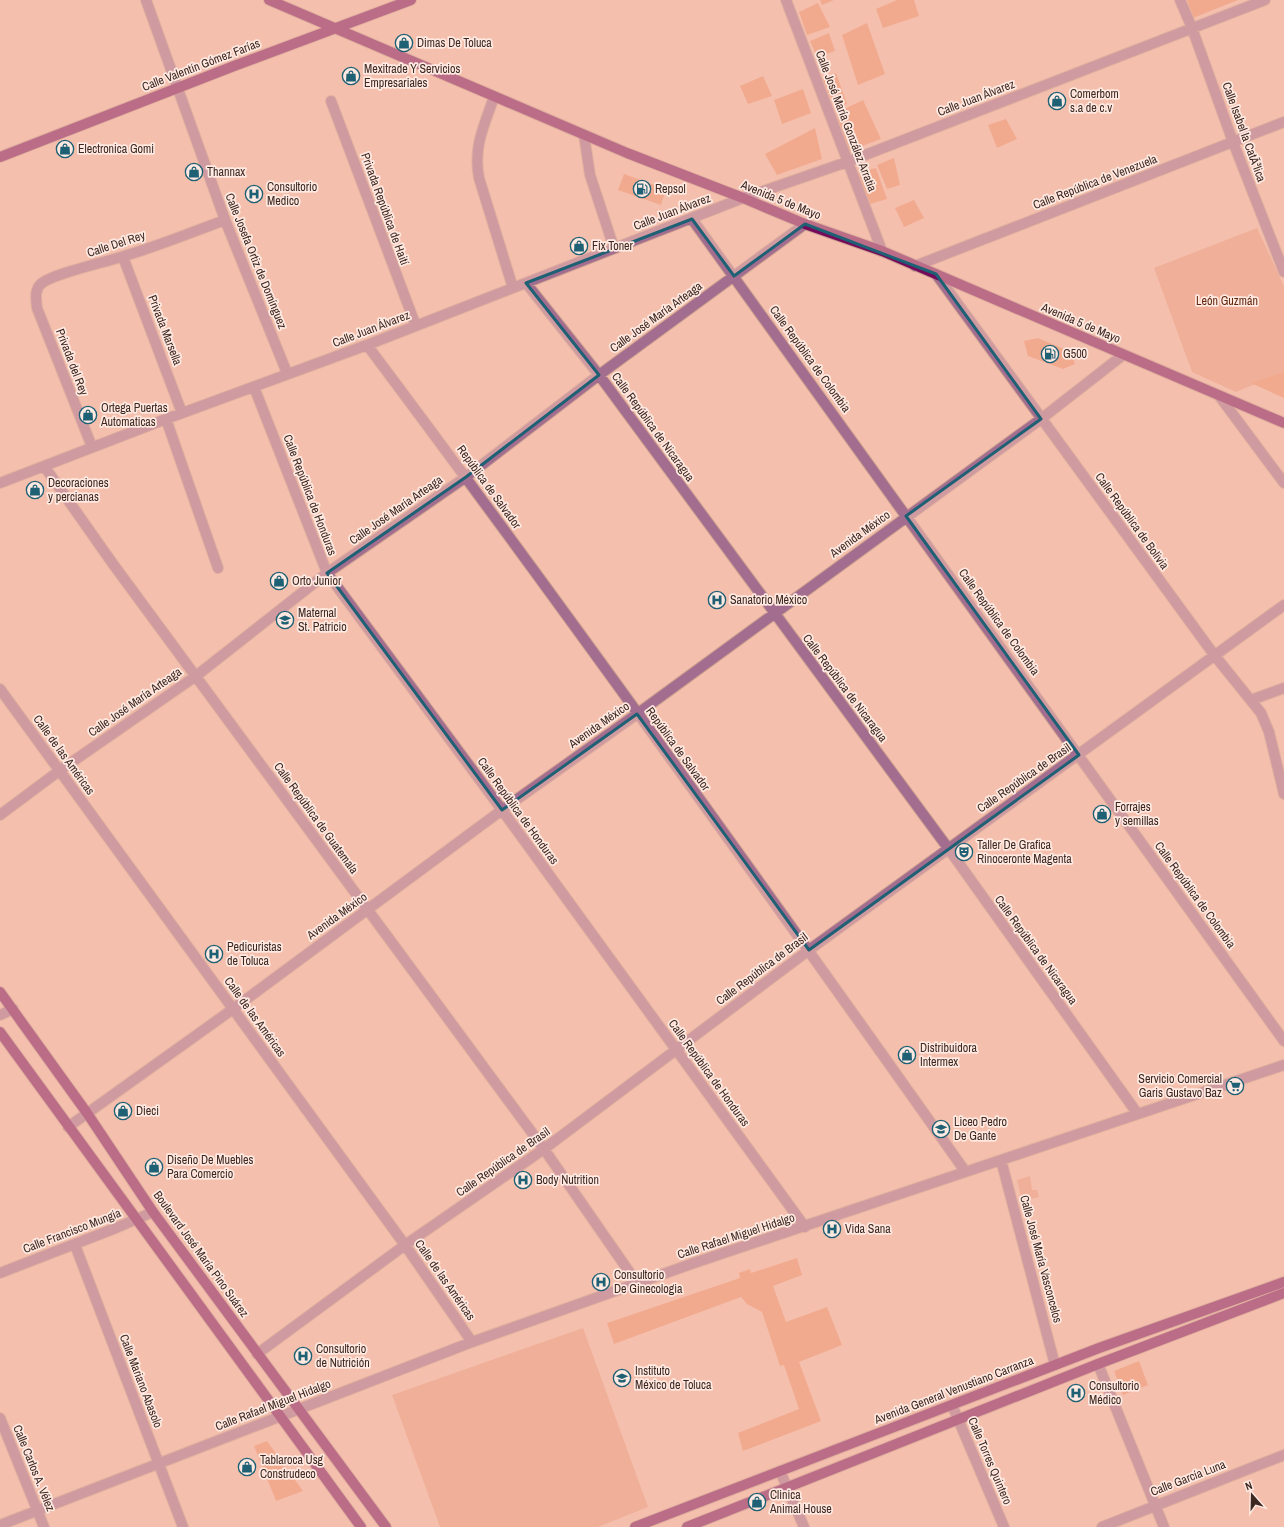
<svg xmlns="http://www.w3.org/2000/svg" width="1284" height="1527" viewBox="0 0 1284 1527" font-family="'Archivo Narrow',sans-serif">
<style>
.green{fill:#ec9c7e}
.building{fill:#ef906c}
.lines{fill:none;stroke-linecap:round;stroke-linejoin:round}
.minor-casing{stroke:#cc9f8e;stroke-width:12}
.major-casing{stroke:#cc9f8e;stroke-width:12}
.minor{stroke:#a36d90;stroke-width:10}
.major{stroke:#750a5b;stroke-width:10}
.marked{fill:none;stroke:#1e6074;stroke-width:3;stroke-linejoin:round}
.labels{text-anchor:middle;stroke-width:3.5;stroke-linejoin:round;paint-order:stroke}
.poi-label{font-size:12px;fill:#3c2821;stroke:#ffe9e1;text-anchor:start}
.street-label{font-size:12px;fill:#3c2821;stroke:#ffe9e1}
.park-label{font-size:12px;fill:#61260d;stroke:#ffe9e1}
</style>
<rect width="100%" height="100%" fill="#f4c0ad"/>
<path class="green" d="M1257,228L1284,286V372L1236,392L1192,372L1154,268Z
M1030,1176L1032,1190H1037L1039,1197L1022,1201L1017,1180Z
M583,1328L648,1507L598,1527H440L392,1395Z"/>
<path class="building" d="M820,0H834L822,5Z
M897,0H914L919,16L883,28L876,9Z
M1187,0H1238L1193,18Z
M818,3L830,27L807,35L799,12Z
M867,23L885,74L858,85L842,35Z
M829,33L835,51L817,57L810,41Z
M836,73L847,104L835,108L822,78Z
M763,76L772,96L748,104L740,86Z
M803,89L811,113L782,124L774,100Z
M863,100L881,139L849,151L836,113Z
M1006,119L1017,139L997,148L988,125Z
M815,128L822,159L777,175L765,154Z
M894,158L900,185L887,189L877,165Z
M876,168L887,199L870,204L856,173Z
M624,174L666,189L661,205L618,190Z
M914,200L924,218L904,227L895,208Z
M1038,338L1071,352L1075,364L1063,369L1028,356L1024,341Z
M1284,372V398L1251,383Z
M797,1258L802,1275L773,1286L786,1322L827,1307L842,1345L799,1362L821,1421L743,1451L738,1433L799,1409L784,1365L780,1366L762,1312L747,1304L741,1297L614,1344L607,1323L740,1278L739,1273L750,1269L751,1273Z
M1139,1361L1148,1385L1123,1395L1114,1371Z
M267,1441L303,1491L276,1501L254,1446Z"/>
<g class="lines">
<defs>
<path id="minor" d="M146,0L225,220L287,373
M786,0L882,251
M1180,0L1192,28L1233,142L1284,272
M494,97C484,126 473,147 479,178L513,288
M331,101L416,326
M584,135L590,175L614,248
M692,219L1284,1041
M123,257L182,413
M915,266L1284,122
M936,274L1215,656L1261,713L1269,732L1284,794
M526,283L599,375L948,848L1137,1113
M367,345C571,617 769,894 965,1171
M254,387L327,573L502,810L805,1227
M1220,397L1284,483
M166,419L218,568
M92,447L37,308C36,299 34,289 42,283C56,273 102,263 121,257C156,247 190,233 225,220
M44,466L113,564L544,1149L637,1283
M0,483L166,419L367,345L743,198L847,162L1265,0
M0,689L405,1245L472,1342
M1251,700L1284,688
M0,815L59,771L196,676L327,573L466,477L599,375L805,224
M0,1015L13,1009
M68,1127L233,1009L502,810L637,714L1041,419L1123,355
M1001,1160L1055,1365
M75,1245L183,1527
M0,1273L116,1228L153,1212
M257,1354L405,1245L544,1149L809,950L1284,605
M1098,1364L1164,1527
M952,1405L1004,1527
M0,1418L44,1527
M780,1471L804,1527
M0,1525L472,1342L694,1263L1284,1065
M1102,1527L1284,1455"/>
<path id="major" d="M269,0L627,153L743,198L805,224L882,251L1284,423
M0,157L234,66L411,0
M0,992L87,1113L153,1212L386,1527
M0,1032L361,1527
M635,1527L1099,1348L1284,1282
M687,1527L1098,1364L1284,1293"/>
</defs>
<use href="#minor" class="minor-casing"/>
<use href="#major" class="major-casing"/>
<use href="#minor" class="minor"/>
<use href="#major" class="major"/>
</g>
<path d="M0 0H1284V1527H0ZM692,219L734,276L805,224L936,274L1041,419L906,516L1079,755L809,950L637,714L502,810L327,573L466,477L599,375L526,283Z" fill="#f4c0ad" fill-opacity=".55" fill-rule="evenodd"/>
<path class="marked" d="M692,219L734,276L805,224L936,274L1041,419L906,516L1079,755L809,950L637,714L502,810L327,573L466,477L599,375L526,283Z"/>
<defs>
<symbol id="shop-ring" viewBox="-11 -11 22 22"><circle r="9.5" fill="#ffe9e1" stroke="#1e6074" stroke-width="1.5"/><path d="M-5-2.5h2.3a2.7 3.5 0 0 1 5.4 0H5L5.5 6h-11ZM-1.5-2.5h3a1.5 2.3 0 0 0-3 0Z" fill="#1e6074"/></symbol>
<symbol id="fuel-ring" viewBox="-11 -11 22 22"><circle r="9.5" fill="#ffe9e1" stroke="#1e6074" stroke-width="1.5"/><path d="M-5.5-6h7V0h2V4h1.3V-2.5L3-4.5l.8-.8L6-3V5H2.5V1h-1V6h-7ZM-4.2-4.7v3.2H.2V-4.7Z" fill="#1e6074"/></symbol>
<symbol id="hospital-ring" viewBox="-11 -11 22 22"><circle r="9.5" fill="#ffe9e1" stroke="#1e6074" stroke-width="1.5"/><path d="M-5-5h3v3.5h4V-5h3V5h-3V1.5h-4V5h-3Z" fill="#1e6074"/></symbol>
<symbol id="school-ring" viewBox="-11 -11 22 22"><circle r="9.5" fill="#ffe9e1" stroke="#1e6074" stroke-width="1.5"/><path d="M0-5L7-2L0 1L-7-2ZM-4 1L0 2.5L4 1V4Q0 6-4 4Z" fill="#1e6074"/></symbol>
<symbol id="theatre-ring" viewBox="-11 -11 22 22"><circle r="9.5" fill="#ffe9e1" stroke="#1e6074" stroke-width="1.5"/><path d="M-5-5.5Q0-4 5-5.5V0Q5 5 0 6Q-5 5-5 0ZM-3.3-2.5H-1v1.5H-3.3ZM1-2.5H3.3v1.5H1ZM-2.8 1Q0 5.5 2.8 1Z" fill="#1e6074"/></symbol>
<symbol id="supermarket-ring" viewBox="-11 -11 22 22"><circle r="9.5" fill="#ffe9e1" stroke="#1e6074" stroke-width="1.5"/><path d="M-6-5.5h2.5l.6 2H6L4.5 2H-2.5L-4.4-4H-6ZM-1.5 3.2a1.3 1.3 0 1 0 .1 0ZM3 3.2a1.3 1.3 0 1 0 .1 0Z" fill="#1e6074"/></symbol>
<symbol id="university-ring" viewBox="-11 -11 22 22"><circle r="9.5" fill="#ffe9e1" stroke="#1e6074" stroke-width="1.5"/><path d="M0-5L7-2L0 1L-7-2ZM-4 1L0 2.5L4 1V4Q0 6-4 4Z" fill="#1e6074"/></symbol>
</defs>
<g fill-rule="evenodd">
<use href="#shop-ring" x="394" y="33" width="20" height="20"/>
<use href="#shop-ring" x="341" y="66" width="20" height="20"/>
<use href="#shop-ring" x="1047" y="91" width="20" height="20"/>
<use href="#shop-ring" x="55" y="139" width="20" height="20"/>
<use href="#shop-ring" x="184" y="162" width="20" height="20"/>
<use href="#fuel-ring" x="632" y="179" width="20" height="20"/>
<use href="#hospital-ring" x="244" y="184" width="20" height="20"/>
<use href="#shop-ring" x="569" y="236" width="20" height="20"/>
<use href="#fuel-ring" x="1040" y="344" width="20" height="20"/>
<use href="#shop-ring" x="78" y="405" width="20" height="20"/>
<use href="#shop-ring" x="25" y="480" width="20" height="20"/>
<use href="#shop-ring" x="269" y="571" width="20" height="20"/>
<use href="#hospital-ring" x="707" y="590" width="20" height="20"/>
<use href="#school-ring" x="275" y="610" width="20" height="20"/>
<use href="#shop-ring" x="1092" y="804" width="20" height="20"/>
<use href="#theatre-ring" x="954" y="842" width="20" height="20"/>
<use href="#hospital-ring" x="204" y="944" width="20" height="20"/>
<use href="#shop-ring" x="897" y="1045" width="20" height="20"/>
<use href="#supermarket-ring" x="1225" y="1076" width="20" height="20"/>
<use href="#shop-ring" x="113" y="1101" width="20" height="20"/>
<use href="#school-ring" x="931" y="1119" width="20" height="20"/>
<use href="#shop-ring" x="144" y="1157" width="20" height="20"/>
<use href="#hospital-ring" x="513" y="1170" width="20" height="20"/>
<use href="#hospital-ring" x="822" y="1219" width="20" height="20"/>
<use href="#hospital-ring" x="591" y="1272" width="20" height="20"/>
<use href="#hospital-ring" x="293" y="1346" width="20" height="20"/>
<use href="#university-ring" x="612" y="1368" width="20" height="20"/>
<use href="#hospital-ring" x="1066" y="1383" width="20" height="20"/>
<use href="#shop-ring" x="237" y="1457" width="20" height="20"/>
<use href="#shop-ring" x="747" y="1492" width="20" height="20"/>
</g>
<g class="labels">
<g class="poi-label">
<text x="417" y="47">Dimas De Toluca</text>
<text x="364" y="73">Mexitrade Y Servicios<tspan x="364" dy="14">Empresariales</tspan></text>
<text x="1070" y="98">Comerbom<tspan x="1070" dy="14">s.a de c.v</tspan></text>
<text x="78" y="153">Electronica Gomi</text>
<text x="207" y="176">Thannax</text>
<text x="267" y="191">Consultorio<tspan x="267" dy="14">Medico</tspan></text>
<text x="655" y="193">Repsol</text>
<text x="592" y="250">Fix Toner</text>
<text x="1063" y="358">G500</text>
<text x="101" y="412">Ortega Puertas<tspan x="101" dy="14">Automaticas</tspan></text>
<text x="48" y="487">Decoraciones<tspan x="48" dy="14">y percianas</tspan></text>
<text x="292" y="585">Orto Junior</text>
<text x="730" y="604">Sanatorio México</text>
<text x="298" y="617">Maternal<tspan x="298" dy="14">St. Patricio</tspan></text>
<text x="1115" y="811">Forrajes<tspan x="1115" dy="14">y semillas</tspan></text>
<text x="977" y="849">Taller De Grafica<tspan x="977" dy="14">Rinoceronte Magenta</tspan></text>
<text x="227" y="951">Pedicuristas<tspan x="227" dy="14">de Toluca</tspan></text>
<text x="920" y="1052">Distribuidora<tspan x="920" dy="14">Intermex</tspan></text>
<text x="1222" y="1083" text-anchor="end">Servicio Comercial<tspan x="1222" dy="14">Garis Gustavo Baz</tspan></text>
<text x="136" y="1115">Dieci</text>
<text x="954" y="1126">Liceo Pedro<tspan x="954" dy="14">De Gante</tspan></text>
<text x="167" y="1164">Diseño De Muebles<tspan x="167" dy="14">Para Comercio</tspan></text>
<text x="536" y="1184">Body Nutrition</text>
<text x="845" y="1233">Vida Sana</text>
<text x="614" y="1279">Consultorio<tspan x="614" dy="14">De Ginecologia</tspan></text>
<text x="316" y="1353">Consultorio<tspan x="316" dy="14">de Nutrición</tspan></text>
<text x="635" y="1375">Instituto<tspan x="635" dy="14">México de Toluca</tspan></text>
<text x="1089" y="1390">Consultorio<tspan x="1089" dy="14">Médico</tspan></text>
<text x="260" y="1464">Tablaroca Usg<tspan x="260" dy="14">Construdeco</tspan></text>
<text x="770" y="1499">Clinica<tspan x="770" dy="14">Animal House</tspan></text>
</g>
<g class="street-label">
<text transform="translate(201 65) rotate(-21)" y="4">Calle Valentín Gómez Farías</text>
<text transform="translate(976 98) rotate(-21)" y="4">Calle Juan Álvarez</text>
<text transform="translate(846 121) rotate(69)" y="4">Calle José María González Arratia</text>
<text transform="translate(1244 132) rotate(70)" y="4">Calle Isabel la CatÃ³lica</text>
<text transform="translate(1095 182) rotate(-21)" y="4">Calle República de Venezuela</text>
<text transform="translate(781 200) rotate(22)" y="4">Avenida 5 de Mayo</text>
<text transform="translate(385 209) rotate(70)" y="4">Privada República de Haití</text>
<text transform="translate(672 212) rotate(-21)" y="4">Calle Juan Álvarez</text>
<text transform="translate(116 244) rotate(-18)" y="4">Calle Del Rey</text>
<text transform="translate(256 261) rotate(68)" y="4">Calle Josefa Ortiz de Domínguez</text>
<text transform="translate(656 317) rotate(-36)" y="4">Calle José María Arteaga</text>
<text transform="translate(1081 323) rotate(23)" y="4">Avenida 5 de Mayo</text>
<text transform="translate(371 329) rotate(-21)" y="4">Calle Juan Álvarez</text>
<text transform="translate(165 330) rotate(69)" y="4">Privada Marsella</text>
<text transform="translate(810 359) rotate(54)" y="4">Calle República de Colombia</text>
<text transform="translate(72 362) rotate(69)" y="4">Privada del Rey</text>
<text transform="translate(653 427) rotate(54)" y="4">Calle República de Nicaragua</text>
<text transform="translate(489 487) rotate(54)" y="4">República de Salvador</text>
<text transform="translate(310 495) rotate(69)" y="4">Calle República de Honduras</text>
<text transform="translate(396 510) rotate(-35)" y="4">Calle José María Arteaga</text>
<text transform="translate(1132 521) rotate(54)" y="4">Calle República de Bolivia</text>
<text transform="translate(860 534) rotate(-36)" y="4">Avenida México</text>
<text transform="translate(999 622) rotate(54)" y="4">Calle República de Colombia</text>
<text transform="translate(845 688) rotate(53)" y="4">Calle República de Nicaragua</text>
<text transform="translate(135 702) rotate(-35)" y="4">Calle José María Arteaga</text>
<text transform="translate(599 725) rotate(-35)" y="4">Avenida México</text>
<text transform="translate(678 749) rotate(54)" y="4">República de Salvador</text>
<text transform="translate(64 755) rotate(54)" y="4">Calle de las Américas</text>
<text transform="translate(1024 778) rotate(-35)" y="4">Calle República de Brasil</text>
<text transform="translate(518 811) rotate(54)" y="4">Calle República de Honduras</text>
<text transform="translate(316 818) rotate(54)" y="4">Calle República de Guatemala</text>
<text transform="translate(1195 895) rotate(54)" y="4">Calle República de Colombia</text>
<text transform="translate(337 916) rotate(-36)" y="4">Avenida México</text>
<text transform="translate(1036 950) rotate(54)" y="4">Calle República de Nicaragua</text>
<text transform="translate(762 969) rotate(-37)" y="4">Calle República de Brasil</text>
<text transform="translate(255 1017) rotate(54)" y="4">Calle de las Américas</text>
<text transform="translate(709 1073) rotate(54)" y="4">Calle República de Honduras</text>
<text transform="translate(503 1162) rotate(-35)" y="4">Calle República de Brasil</text>
<text transform="translate(72 1231) rotate(-21)" y="4">Calle Francisco Mungia</text>
<text transform="translate(736 1236) rotate(-18)" y="4">Calle Rafael Miguel Hidalgo</text>
<text transform="translate(201 1254) rotate(54)" y="4">Boulevard José María Pino Suárez</text>
<text transform="translate(1041 1259) rotate(75)" y="4">Calle José María Vasconcelos</text>
<text transform="translate(445 1280) rotate(55)" y="4">Calle de las Américas</text>
<text transform="translate(141 1381) rotate(69)" y="4">Calle Mariano Abasolo</text>
<text transform="translate(954 1390) rotate(-21)" y="4">Avenida General Venustiano Carranza</text>
<text transform="translate(273 1405) rotate(-21)" y="4">Calle Rafael Miguel Hidalgo</text>
<text transform="translate(990 1461) rotate(67)" y="4">Calle Torres Quintero</text>
<text transform="translate(34 1468) rotate(68)" y="4">Calle Carlos A. Vélez</text>
<text transform="translate(1188 1478) rotate(-21)" y="4">Calle García Luna</text>
</g>
<g class="park-label">
<text x="1227" y="305">León Guzmán</text>
</g>
</g>
<g transform="translate(1252 1495) rotate(340)" stroke="#ffe9e1" stroke-width="3" paint-order="stroke">
<path d="M0-3L7 15L0 10L-7 15Z" fill="#3c2821"/>
<text y="-6" font-size="11" font-weight="bold" text-anchor="middle" fill="#3c2821">N</text>
</g>
</svg>
